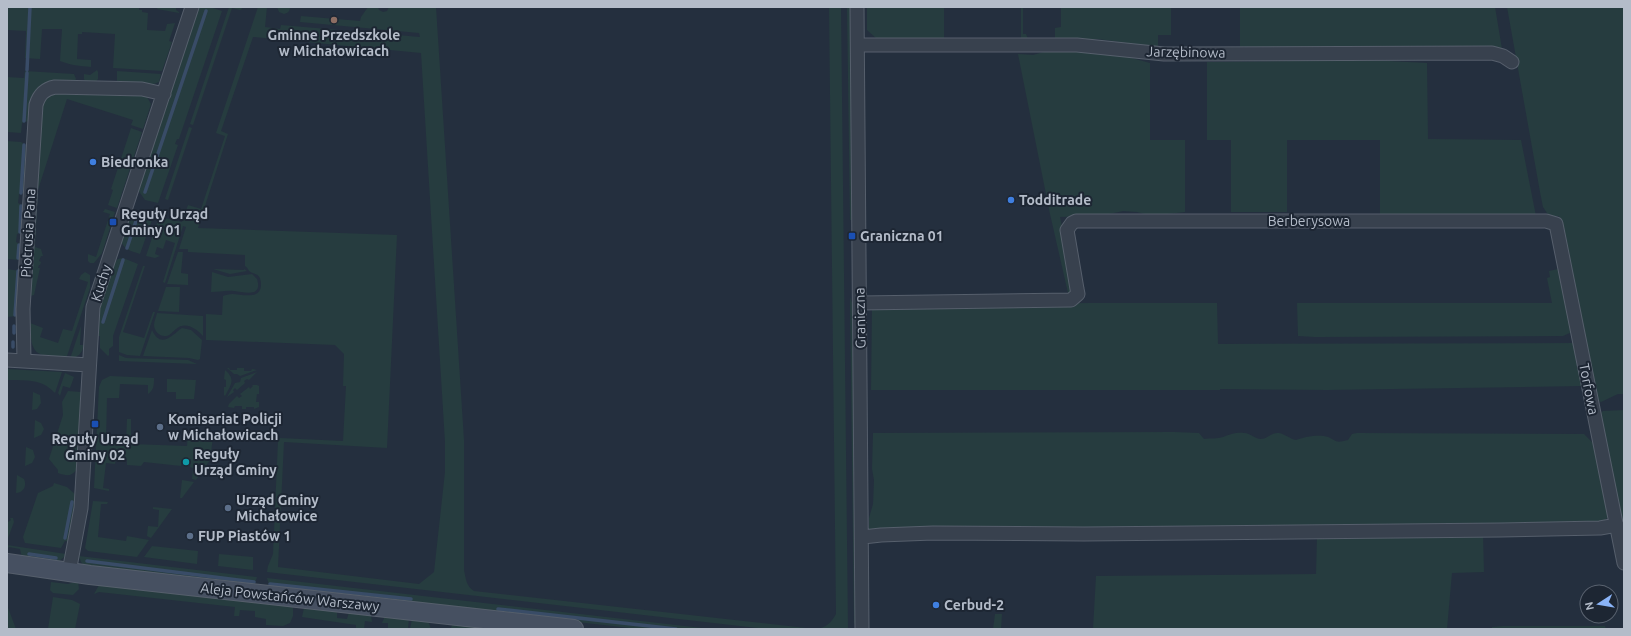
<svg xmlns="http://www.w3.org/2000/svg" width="1631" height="636" viewBox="0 0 1631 636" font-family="Ubuntu,sans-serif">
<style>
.green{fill:#263c3f;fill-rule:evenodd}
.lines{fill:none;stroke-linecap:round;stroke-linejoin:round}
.stream{stroke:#394c67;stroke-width:3.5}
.street-casing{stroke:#565f6c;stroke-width:15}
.secondary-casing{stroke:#565f6c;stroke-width:20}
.street{stroke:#38414e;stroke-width:13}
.secondary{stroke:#465061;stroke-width:18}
.education-dot{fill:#8d6e63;stroke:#1d2633;stroke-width:1.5}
.shop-dot{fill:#3f7fe0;stroke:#1d2633;stroke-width:1.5}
.transit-dot{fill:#1a4fb4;stroke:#1d2633;stroke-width:1.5}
.service-dot{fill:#5c6f8a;stroke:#1d2633;stroke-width:1.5}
.culture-dot{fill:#0f9aa8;stroke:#1d2633;stroke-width:1.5}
.labels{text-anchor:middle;stroke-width:4;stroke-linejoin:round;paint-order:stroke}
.poi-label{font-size:14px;font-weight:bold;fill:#b4bcc9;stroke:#1d2633;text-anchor:start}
.street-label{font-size:14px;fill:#b4bcc9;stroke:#1d2633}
</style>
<rect width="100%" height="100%" fill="#242f3e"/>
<path class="green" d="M7,7H139V10H142V12L148,13L147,30L165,31L167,24L175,23L169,41L172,42L162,71L113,68L115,34L82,32V34H78L77,59L91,60V67C80,66 70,65 60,61L62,29H42L40,59L25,58L26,31L7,30Z
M158,7H176V10L179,12V13L157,9Z
M199,7H210L222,11L179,139H177L175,144L178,145L158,203L145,200L138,190Z
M229,7H241L242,9L240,10L232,8L193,125L190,124Z
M258,7H267L265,27L280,29L281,25L420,37L419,33L300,22L301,16L360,21L361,17L368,7H378L379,10L383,12L387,11L389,7H436L464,440V570C466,579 466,586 474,591L815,629C826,628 831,623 836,614L829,7H841L848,629H766L267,572L268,566L273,554L278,441L280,438L343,441L346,386H343L344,354L335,345L206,340V314L222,315L223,296C226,295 229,294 232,294C242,294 262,301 261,283C260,272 254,275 249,271C248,269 247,267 245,266V255L188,252V249H179L186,227L183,226L165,283L163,282L175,243L166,240L163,249L157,247L155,254L160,256L155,258L146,256L159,217L182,222L188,205L201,209L225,136L216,133ZM253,37L421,53L445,442V472L434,572L419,584L278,567L284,442L387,448L397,235L198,228L228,134L221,131Z
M277,7H290C290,11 288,13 284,14L279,12Z
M847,7H852L855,220H850Z
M867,7H944V39H877L867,30Z
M1021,7H1023V34H1026L1028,39L1021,38Z
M1061,7H1171V35H1158V47L1098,39H1055V28L1061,27Z
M1240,7H1495L1502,49L1246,50L1240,47Z
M1507,7H1624V394H1618L1601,402L1596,400L1575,303L1559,216H1549L1543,207L1540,192Z
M1050,50L1117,54L1150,63V140H1185V212L1152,216L1137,212L1123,211L1101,216L1060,217L1067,250L1064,256L1071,291V294L1065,296L1068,293L1050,214L1018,54L1033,55Z
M1370,60L1427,63L1428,139L1521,140L1536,216L1380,215V140H1287V212H1231V140H1207V62Z
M97,70L98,72V79L95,83H86L84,79V74L90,75Z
M25,71L74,74L76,79L74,82H55L29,121L22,123L21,133L7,132V77L24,78Z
M117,71L161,74L159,82L151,85L117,84Z
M53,93L141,94L147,97L151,104L143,129L131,125L133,120L67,99L38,190L35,247L41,249L43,256H41L39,261L41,262L40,265H39L38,268H40L34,295L30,296L29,295L40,108L44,99Z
M189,127L192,128L168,200L165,199Z
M131,128L142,132L117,208L108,205L113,190L111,189Z
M7,141L21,142L27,146L26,191L24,193L19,194L18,203L24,206L22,232L17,234L16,242L22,246L21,259L19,260L7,259Z
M105,209L115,212L102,253L94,263H90L88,261V254L96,257L110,214L103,212Z
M134,214H140L153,217L140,254C132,251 123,250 121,240L129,217H130Z
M178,252H183L181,273L188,274V285L167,284Z
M123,258L138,264L113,336V346L109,349V355L108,356L100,348V336H96L98,313L114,263L118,259Z
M143,266H145L123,332L144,338L153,312H155L140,356L127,355L119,352V337Z
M7,269L20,271L17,316L7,317Z
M213,269L244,270V269L247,271L230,274Z
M1558,269L1560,270L1572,332L1563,336L1315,337L1298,336L1297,303H1552L1547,278L1550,277L1549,271Z
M85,272L90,275V288L66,359C35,355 31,356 30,323L43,328L40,337L58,343L63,329L72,331L88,282L79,279L81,275Z
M212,272L228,277L252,274L257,279C263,298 244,292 234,291C226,290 219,292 211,292Z
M166,287H180L179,312L158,311Z
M850,297L854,310L858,622L854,624Z
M1088,303H1217L1218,344L1576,343L1582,386L1327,390L1220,389V390H871L872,307Z
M157,313L203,316V336C196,328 185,321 176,329C173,331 170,336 166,336C160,337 154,331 154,325C154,322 156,317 157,313Z
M81,326L80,345H84C82,354 78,357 70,359Z
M182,328L191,330L202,340L200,359L198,360L189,358L143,356L152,330C161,350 173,334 182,328Z
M119,355L126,358L188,360L197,364L119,361Z
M227,368H229L230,370H237V368H244V371H251L252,369L257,370L240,376L237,374H234Z
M7,369L62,372L55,393C41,378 26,381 7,380Z
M225,370C236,379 231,385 225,396L224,395V387H226V380L224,379Z
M257,372L249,380L247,379L244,381L245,383L237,390L235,388L233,390L234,392L227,397L235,383L240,382L241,378Z
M65,373L74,377L70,388L63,386L60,396L58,393Z
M110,376L154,378C154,385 154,390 148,394V385L120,384L119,398H107L106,442L126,443L127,419H131V444L187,446L188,435L213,437L210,460L196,480L192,479L193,468L190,467L191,459H182L181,466L144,462L141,466L127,465V459L116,458L115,464L106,463L103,488L109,489V491L94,488L99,387L102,380Z
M167,379L196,380L194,399H176V392H167Z
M252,385H257L259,386V394H257L256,402H259V407L254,409V407H246V409H242V406H235L234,408L228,407L229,404L237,396L239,398L242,396L240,394L249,387L250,389L253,386Z
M68,391L81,392V398L77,469C71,477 67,476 58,473V470L49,459L63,415L62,402Z
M33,392L40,395L41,403L37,409L32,410Z
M1624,410V544L1599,415L1603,411Z
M35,420L41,423L44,429L41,435L34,438Z
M1174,432L1199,433L1204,439C1210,438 1218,439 1223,437C1231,434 1236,432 1244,433C1251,433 1254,439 1261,439C1268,439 1271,432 1279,433C1285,434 1290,439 1296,440C1304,437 1319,434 1328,437C1338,442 1336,443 1348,440L1352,434L1357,433L1584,434L1594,444L1609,513L1608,517L1602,523L869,530V518L873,504L874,480L872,469L873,433Z
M26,447L33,450L35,457L32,463L25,466Z
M17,475L24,479C27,485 24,493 16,493Z
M182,480L194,482L182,498H180Z
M54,483L67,487L76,495V501L69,542L65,541L61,548L25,543L23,537L38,493L53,486Z
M93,501L108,502L107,504H101L98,537L126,541L127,536L149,540L137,557L88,551L85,548Z
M153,507L172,509L151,538L147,536L148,526L158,527L159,510L153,509Z
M10,518H13L14,522L8,538H7V520L8,522L11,520Z
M1483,533L1484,572L1452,573L1447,629H1093L1096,576L1316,574L1317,536Z
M7,545L66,554L64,557L58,562L22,558L20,549L9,547L7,550Z
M152,546L198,551L197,564L144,557Z
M219,554L253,557V570L218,566Z
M79,556L257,577L255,583L252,586L85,567L81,562Z
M267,578L711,629H639L272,588L269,585Z
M78,581L79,589L73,595L53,593L50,590L51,582L68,584Z
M99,585L293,607V616L290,623L283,626L266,625V619L255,617V611L240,610L239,616H234L235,607L99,592L94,594Z
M53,597L72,600L80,604L75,629H48Z
M7,605L16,629H7Z
M304,608L336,610L337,613V618L347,619L349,612L371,615L372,622L365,621L364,629H356V625L302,617Z
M995,614H1002L1001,629H993Z
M385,616L409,618L408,629H388V623H382Z
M412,619L428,621L431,629H410Z
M454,622L512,629H450Z
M1503,626H1605L1606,629H1492V627Z"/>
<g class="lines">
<path class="stream" d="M27,70L30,7
M24,121L27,73
M145,192L206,11
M21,193L24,145
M20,232L21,206
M127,248L137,218
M18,258L19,245
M15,315L18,271
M103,322L123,260
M14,333V326
M13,347V342
M65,538L72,502
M29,554L56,558
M87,561L254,582
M270,584L411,599
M498,609L676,629"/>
<defs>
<path id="street" d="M857,7L862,629
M858,45H1077L1164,54L1492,53L1503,56L1512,62
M860,303L1071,300L1078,294L1077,289L1067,230L1072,223L1076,221H1546L1556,224L1624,563
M7,360L89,365
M24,360L23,309L36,105C39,95 44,89 55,87L142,89L164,94
M863,537L881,535L933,533L1084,534L1501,530L1600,528L1617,525
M69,572L81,508L93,307L192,7"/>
<path id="secondary" d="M7,563L90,575L574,629"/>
</defs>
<use href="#street" class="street-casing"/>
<use href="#secondary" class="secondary-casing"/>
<use href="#street" class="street"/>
<use href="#secondary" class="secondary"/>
</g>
<circle class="education-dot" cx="334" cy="20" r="4"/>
<g class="shop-dot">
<circle cx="93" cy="162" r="4"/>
<circle cx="1011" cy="200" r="4"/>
<circle cx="936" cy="605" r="4"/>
</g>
<g class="transit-dot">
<rect x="109" y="218" width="8" height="8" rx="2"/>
<rect x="848" y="232" width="8" height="8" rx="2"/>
<rect x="91" y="420" width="8" height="8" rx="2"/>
</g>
<g class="service-dot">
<circle cx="160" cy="427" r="4"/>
<circle cx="228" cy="508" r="4"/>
<circle cx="190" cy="536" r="4"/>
</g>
<circle class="culture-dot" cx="186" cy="462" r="4"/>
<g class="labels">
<g class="poi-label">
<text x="334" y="40" text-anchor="middle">Gminne Przedszkole<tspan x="334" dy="16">w Michałowicach</tspan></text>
<text x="101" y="167">Biedronka</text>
<text x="1019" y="205">Todditrade</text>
<text x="121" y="219">Reguły Urząd<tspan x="121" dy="16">Gminy 01</tspan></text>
<text x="860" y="241">Graniczna 01</text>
<text x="168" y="424">Komisariat Policji<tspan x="168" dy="16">w Michałowicach</tspan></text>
<text x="95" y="444" text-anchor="middle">Reguły Urząd<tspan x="95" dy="16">Gminy 02</tspan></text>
<text x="194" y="459">Reguły<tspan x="194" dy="16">Urząd Gminy</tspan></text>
<text x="236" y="505">Urząd Gminy<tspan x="236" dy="16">Michałowice</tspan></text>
<text x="198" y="541">FUP Piastów 1</text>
<text x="944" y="610">Cerbud-2</text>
</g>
<g class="street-label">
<text transform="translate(1186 52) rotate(1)" y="5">Jarzębinowa</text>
<text x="1309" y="226">Berberysowa</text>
<text transform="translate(28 233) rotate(-87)" y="5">Piotrusia Pana</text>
<text transform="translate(101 283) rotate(-72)" y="5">Kuchy</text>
<text transform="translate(860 318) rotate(-91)" y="5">Graniczna</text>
<text transform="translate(1589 389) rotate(79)" y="5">Torfowa</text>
<text transform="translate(290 597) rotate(6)" y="5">Aleja Powstańców Warszawy</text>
</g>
</g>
<rect width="1631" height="636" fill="none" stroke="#b4bcc9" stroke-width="16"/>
<g transform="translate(1599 604) rotate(258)"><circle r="19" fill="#1d2633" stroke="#59626f"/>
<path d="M0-3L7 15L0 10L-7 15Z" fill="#8ab4f8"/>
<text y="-6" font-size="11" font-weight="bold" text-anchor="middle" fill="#b4bcc9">N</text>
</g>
</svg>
